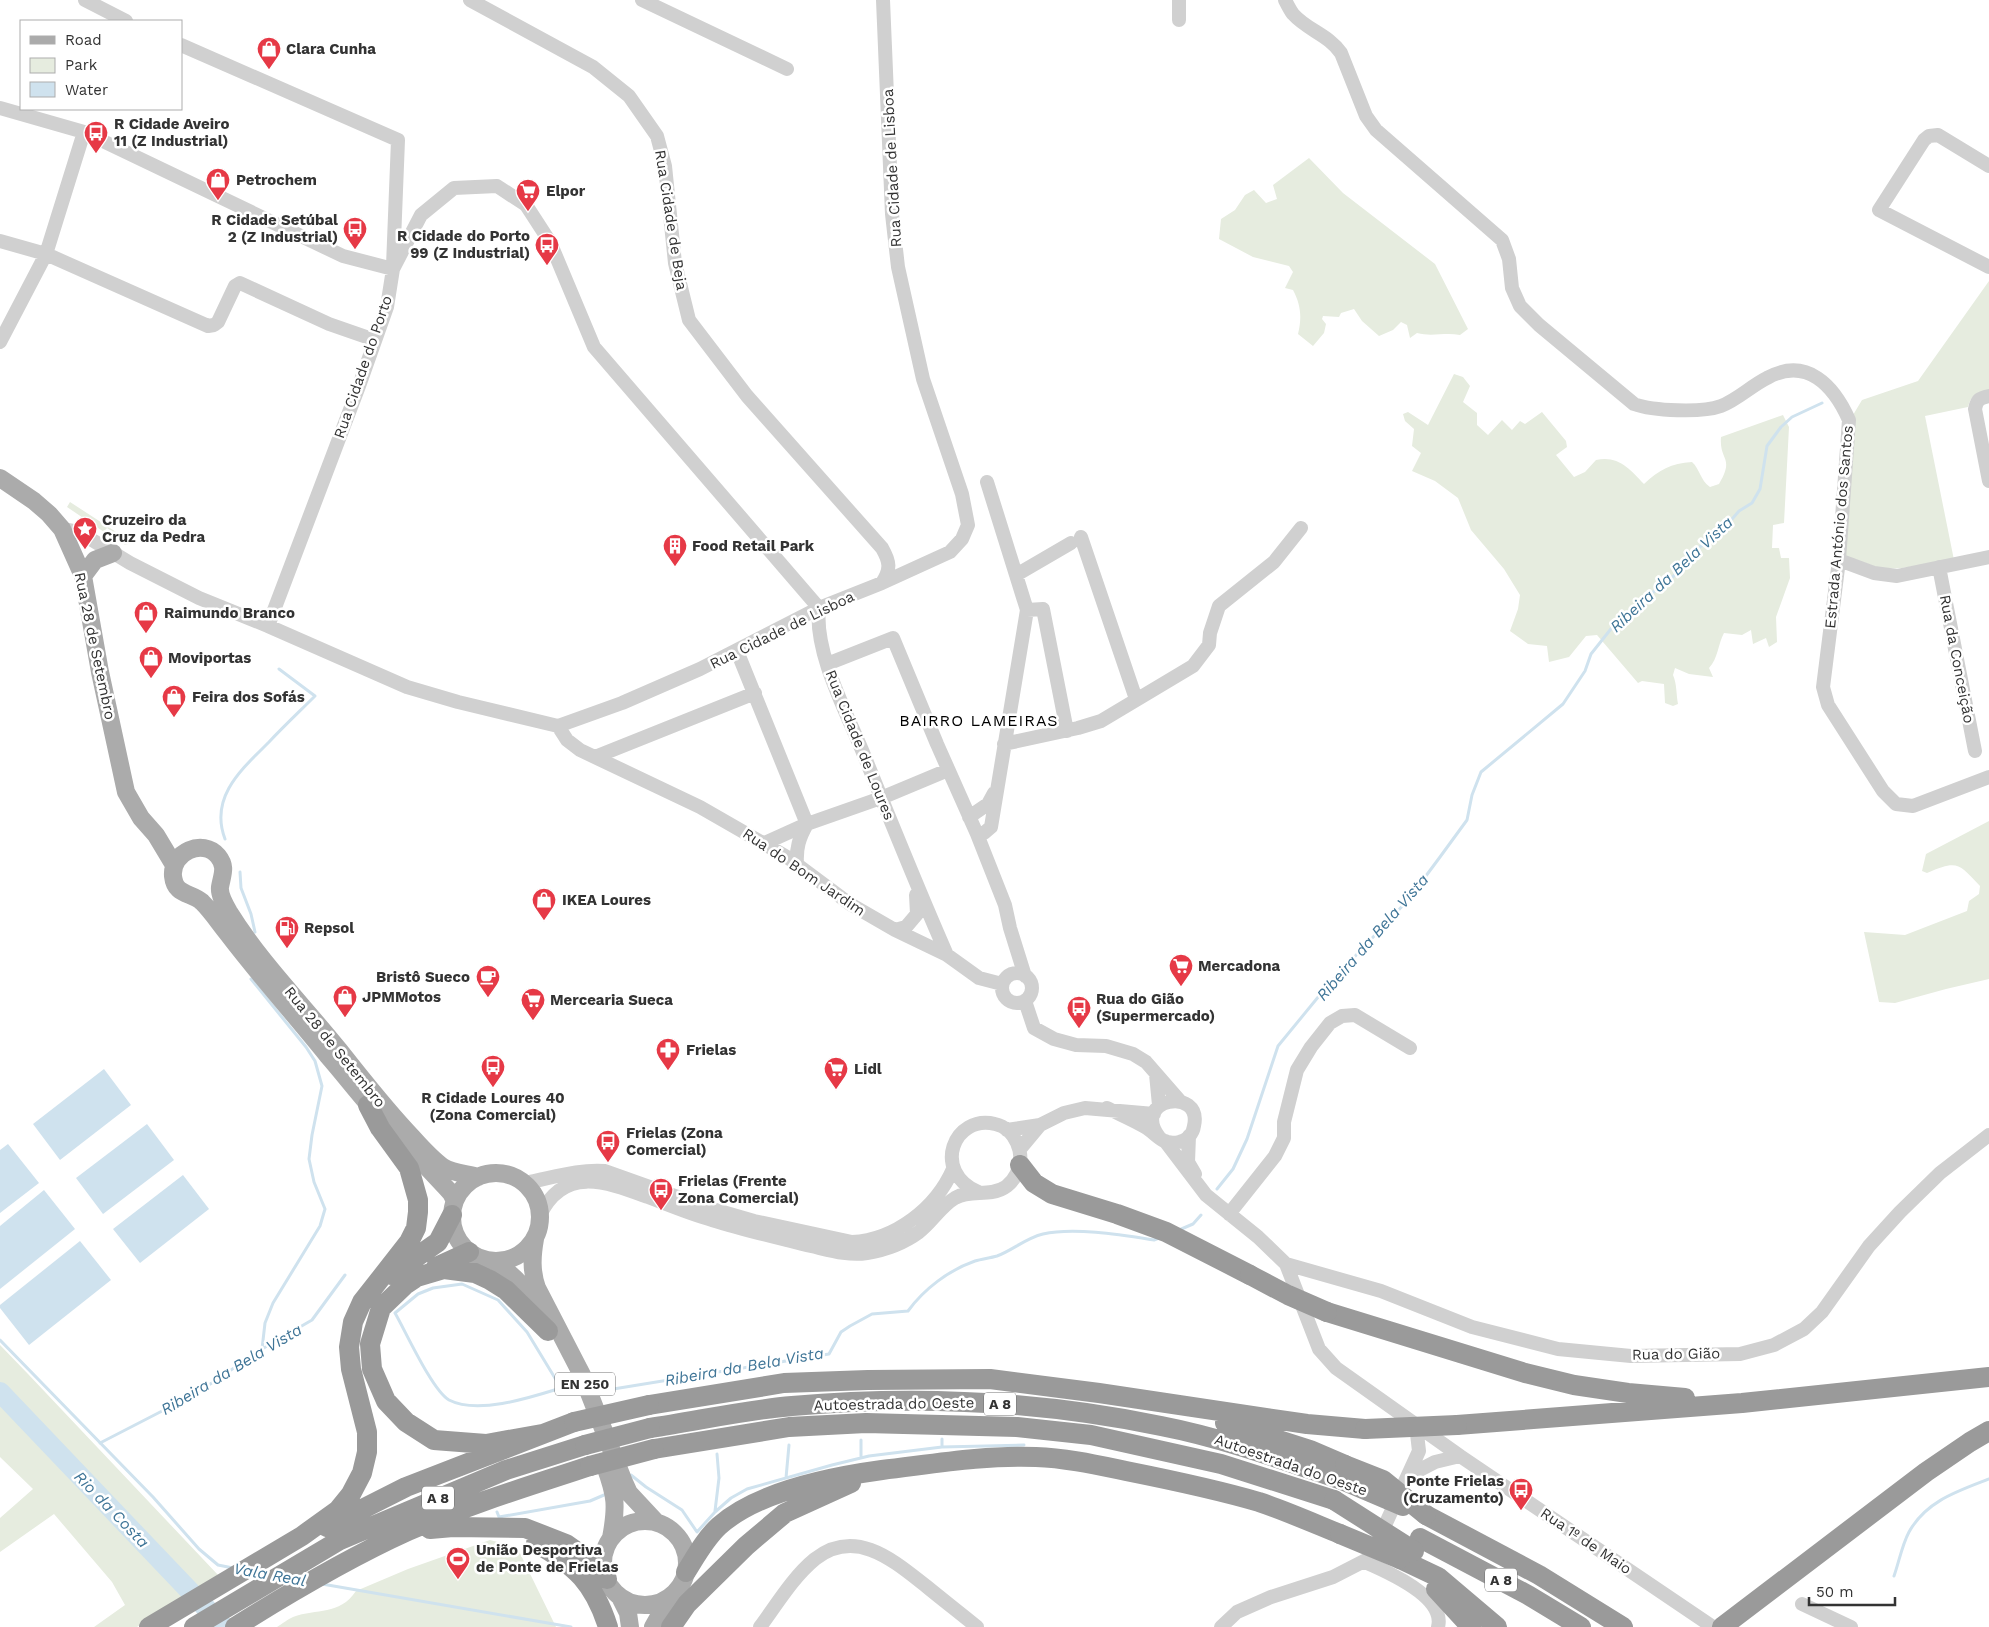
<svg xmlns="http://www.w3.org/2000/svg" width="1989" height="1627" viewBox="0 0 1989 1627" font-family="'Work Sans',sans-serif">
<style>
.green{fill:#e6ecdf}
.water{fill:#cfe2ee}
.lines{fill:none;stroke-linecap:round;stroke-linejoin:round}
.stream{stroke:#cfe2ee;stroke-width:3}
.river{stroke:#cfe2ee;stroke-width:20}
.minor{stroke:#d0d0d0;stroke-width:14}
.major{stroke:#ababab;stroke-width:18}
.highway{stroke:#9a9a9a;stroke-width:20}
.highway-bridge{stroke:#9a9a9a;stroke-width:20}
.labels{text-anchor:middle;stroke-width:5;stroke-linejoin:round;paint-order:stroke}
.shield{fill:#fff;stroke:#707070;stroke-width:1}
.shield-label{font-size:14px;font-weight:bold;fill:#333}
.poi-label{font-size:15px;font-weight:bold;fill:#333;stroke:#fff;text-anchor:start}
.street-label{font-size:15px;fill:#333;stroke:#fff}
.water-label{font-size:16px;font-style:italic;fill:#3f7597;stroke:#fff}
.neighbourhood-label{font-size:16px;letter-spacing:1px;fill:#000;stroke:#fff}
</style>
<rect width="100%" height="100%" fill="#fff"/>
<path class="green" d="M1309,158L1343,193L1435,264L1468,329L1460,335C1445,332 1432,337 1417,333L1410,338L1407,325L1401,322L1393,330L1379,336L1362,321L1354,309L1341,313L1339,317L1323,316L1322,319L1326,324L1324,333L1313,346L1298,334C1302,318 1301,305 1293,290L1285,288L1293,272L1289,266L1253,257L1219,239L1221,219L1235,210L1245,195L1254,190L1266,203L1277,199L1273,185Z
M1989,281V390C1978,393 1971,394 1968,407L1925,416L1954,560L1902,568L1882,569L1843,555L1853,415L1862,400L1918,381Z
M1454,374L1463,377L1470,386L1463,402L1477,413V425L1488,435L1502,420L1512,430L1520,421L1525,424L1542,412L1566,441L1567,447L1556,455L1574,477L1585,472L1596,460C1618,455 1630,469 1644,484C1659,470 1671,463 1692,462C1700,469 1700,480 1710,487L1719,484C1735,457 1719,461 1721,437L1783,415L1789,427L1784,523L1773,525L1772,548H1779L1781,558H1789L1790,578L1776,617L1777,642L1769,647L1766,638L1753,644L1751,630L1742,635L1724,633C1718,644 1718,659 1709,668L1713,677L1689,674L1675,668L1673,675C1677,684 1676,694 1678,704L1673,706L1665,703L1664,684L1642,681L1638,683L1597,635L1586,636L1569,657L1549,662L1547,646L1528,644L1510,631L1518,609L1520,595L1504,569L1471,530L1458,498L1435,481L1412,471L1421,453L1412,446L1414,429L1405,421L1403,414L1408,412L1428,425Z
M70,502L133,543L125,545L109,535L111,531L107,528L104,532L67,507Z
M1989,821V979L1946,989L1895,1003L1879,1002L1864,932L1905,935L1967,911L1969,901L1979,894L1980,886C1958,863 1958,860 1927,873L1922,871L1926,854Z
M0,1345L28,1374L219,1576L137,1627H94L125,1605L112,1582L54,1514L0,1552V1518L33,1489L0,1457Z
M490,1540L517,1547L556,1627H277C282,1624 288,1619 293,1617C317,1608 339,1616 356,1591L408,1569Z"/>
<path class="water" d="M104,1069L131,1105L60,1160L33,1124Z
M147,1124L174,1160L103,1214L76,1178Z
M8,1144L39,1183L0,1213V1150Z
M183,1175L209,1209L140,1263L113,1229Z
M44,1190L75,1229L0,1289V1226Z
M80,1241L111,1280L29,1345L0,1308V1305Z"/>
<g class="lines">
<path class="stream" d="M225,839C209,797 242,769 269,742C284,726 300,711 315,696L279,669
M240,872L241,888L251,914L255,932
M251,979L306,1047L315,1061L322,1086L312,1135L309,1159L314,1182L325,1209L320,1226L273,1303L265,1323L262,1349
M1217,1189L1233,1169L1247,1139L1278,1046L1328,985L1408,900L1440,857L1467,820L1472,795L1481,772L1563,704L1585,671L1591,654L1618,620L1675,575L1687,563L1691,553L1720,533L1739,511L1752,503L1760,489L1767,446L1781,427L1792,417L1822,403
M1179,1230L1193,1224L1201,1215
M462,1284L498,1300L527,1332L561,1388C532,1397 478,1415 449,1400C432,1390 406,1332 395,1313L418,1294L433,1288Z
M0,1340L153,1497L199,1549L218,1565L233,1568
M601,1391L829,1354L841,1332L850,1326L872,1314L908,1311C924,1289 949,1270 975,1261C982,1259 990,1258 997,1256C1013,1250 1026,1238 1043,1234C1074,1227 1122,1235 1154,1240L1159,1238
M100,1443L197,1393L262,1349L312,1320L345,1275
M942,1447V1439
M861,1458V1440
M631,1475L646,1487L682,1510L697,1532L715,1512L731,1498L747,1489L832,1465L869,1456L942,1447L1024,1445
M786,1478L789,1445
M715,1511L719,1478L717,1454
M497,1512L499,1517L590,1501L604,1495
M1894,1576C1899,1562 1902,1545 1909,1532C1926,1501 1958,1491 1989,1479
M322,1584L571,1627"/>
<path class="river" d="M0,1392L224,1627"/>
<path class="minor" d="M85,0L126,21
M470,0L593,67L629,96L657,136L665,166L675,263L689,320L747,396L882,548C890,562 891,569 882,583
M642,0L787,69
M1285,0C1287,4 1290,10 1293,14C1307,30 1329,35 1341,53L1366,116L1376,130L1502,240L1509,259L1512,288L1520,306L1539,325L1634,404C1653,411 1702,413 1721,406C1737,400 1751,386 1767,378C1807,356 1834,386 1849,420L1839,560L1823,687L1828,705L1883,791L1896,804L1913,806L1989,777
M1179,20V0
M181,45L398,140L393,266
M0,108L84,132L343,256L393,269
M1989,166L1938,135L1929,136L1924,140L1879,210L1989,267
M0,241L46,254L208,326L214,325L218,322L235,286L240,283L329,324L375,340
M0,342L46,254L84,132
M1989,396C1980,398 1977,399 1975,409L1989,481
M62,529L79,532L130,563L199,598L268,626L407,687L458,702L558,726L622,703L700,669L819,608L882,583L950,552L962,539L968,525L962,494L923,379L898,267L892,214L883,0
M1081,537L1136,699
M1839,560L1874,573L1897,576L1989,557
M1939,567L1975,751
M1016,575L1071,543
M819,608C814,653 847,713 864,755C891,822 918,889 947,955
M1027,610L1043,609L1067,731
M268,626L359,386L387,307L393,269L421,215L454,188L497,186L526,205L550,242L594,347L819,608
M737,651L807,824
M827,664L893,638L937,744L977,834L1005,905L1010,928L1025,976
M558,726L567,740L580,750L700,807L787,857L850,904L895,930L947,955L979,978L1002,984
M1004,744L1078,728L1101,721L1193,666L1209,645L1210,633L1219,606L1274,562L1301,528
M595,757L755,693
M969,817L988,804L994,793
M977,834L984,833L991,827L1027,610L987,482
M765,843L807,824L881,798L948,770
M797,864C796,848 799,838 807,824
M895,930L906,927L917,914L916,895
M1002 988a15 15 0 1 1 30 0a15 15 0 1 1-30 0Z
M1025,1001L1034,1028L1054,1039L1076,1045L1106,1046L1133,1054L1146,1062L1180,1101
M1156,1074L1159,1105
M1107,1108C1119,1114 1133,1120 1145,1127C1152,1131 1157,1137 1164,1141C1169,1143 1174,1143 1179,1142C1187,1140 1193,1134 1194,1126C1203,1086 1130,1098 1159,1137
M1007,1130L1040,1125L1064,1113L1085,1108L1154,1114
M1189,1136L1188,1162L1195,1174
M1165,1141L1206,1195L1258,1237L1286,1264L1319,1349L1336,1368L1460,1456L1713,1627
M1020,1149L1040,1125
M524,1183C552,1178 577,1169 605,1171L709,1208L754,1221L852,1242C895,1240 936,1208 953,1169
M1229,1214L1275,1156L1284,1138V1122L1297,1070L1311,1047L1330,1023L1342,1016L1355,1015L1410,1048
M540,1215C564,1165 607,1182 648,1197C669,1205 690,1214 712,1220C744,1230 778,1238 811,1246C829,1250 848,1256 867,1253C885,1250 904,1243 919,1232C932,1222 941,1206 955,1198C966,1191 980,1194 992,1192C1015,1189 1026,1163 1017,1143C1013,1134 1005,1126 995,1124C954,1114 931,1171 978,1192
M1286,1264L1381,1291L1472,1327L1558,1349L1631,1356L1740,1354L1774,1345L1804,1329L1822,1312L1869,1246L1900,1212L1940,1173L1989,1135
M1408,1476L1435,1462L1460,1456
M1365,1562C1386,1571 1446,1597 1438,1627
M1802,1604L1851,1627
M760,1627C777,1604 793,1577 815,1559C856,1527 894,1561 926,1586C943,1600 960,1613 977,1627
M1221,1627L1237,1612L1271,1597L1333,1577L1370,1558L1419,1451L1416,1425"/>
<path class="major" d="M0,478L34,501L49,514L62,529L83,576L100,672L126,792L141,818L156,835L174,865
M83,576L95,560L113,553
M452 1217a44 44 0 1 1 88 0a44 44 0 1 1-88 0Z
M455,1201L451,1193C424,1164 396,1135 369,1105C355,1089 342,1072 328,1056C295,1015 260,976 228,934C219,923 212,912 202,902C191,892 175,896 173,876C171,852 203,838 218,856C227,867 222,875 220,887C219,895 225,905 229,912C260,962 302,1004 339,1050C363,1080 386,1110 413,1138C422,1148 432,1159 443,1167C452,1173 468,1174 478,1177
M535,1239C532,1256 531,1271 537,1288L582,1375L624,1482L629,1493L656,1522
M495,1262C514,1276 524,1285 535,1307
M605,1466C616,1496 617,1506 611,1538
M603 1563a42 42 0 1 1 84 0a42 42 0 1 1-84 0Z
M620,1597L628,1613L630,1627
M653,1627L670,1597"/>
<path class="highway" d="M1020,1165L1034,1183L1052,1194L1117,1214L1166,1232L1250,1275
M436,1267L469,1252
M391,1275L438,1242L452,1215
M1327,1312L1525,1373L1574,1385L1628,1393L1685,1398
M649,1405L784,1383L868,1380L990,1379L1099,1393L1307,1424L1365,1429
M1225,1423L1310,1450L1345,1465
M1457,1425L1742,1403L1989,1377
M650,1428C697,1421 745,1410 792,1406C916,1395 1040,1401 1161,1426C1223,1438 1283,1460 1342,1480
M542,1434L486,1444L434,1440L406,1422L386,1401L372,1369L370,1344L381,1308L405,1285L417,1277L444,1269L475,1273L490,1280L506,1290L548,1331
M654,1449L789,1427L866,1423L1017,1427L1091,1435L1221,1464L1334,1500
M1426,1515L1539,1575L1623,1627
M327,1527L406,1487L574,1422
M430,1529L453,1527L525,1528L566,1544L583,1556L607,1579
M1420,1538L1528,1595L1581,1627
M536,1543C576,1566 594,1583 608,1627
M1400,1559L1438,1577L1497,1627
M686,1572C696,1556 705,1539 719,1526C758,1491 831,1477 882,1470C933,1464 984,1455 1036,1457C1066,1458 1097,1465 1126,1471C1171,1480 1215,1489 1259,1502C1286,1511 1313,1523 1340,1534
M1436,1589L1471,1627
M149,1627L302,1536L338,1510L351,1494L362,1473L367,1452V1432L351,1369L349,1347L353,1322L362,1302L409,1242L416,1228L418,1212V1200L409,1168L380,1128L368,1105
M194,1627L340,1540L506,1470L585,1445
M235,1627C291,1592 348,1558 408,1531C467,1505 529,1486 590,1466
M671,1627L687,1604L746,1546L785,1513L851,1483
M1722,1627L1926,1472L1970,1442L1989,1431"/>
<path class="highway-bridge" d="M1250,1275L1288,1295L1327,1312
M574,1422L649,1405
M1365,1429L1457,1425
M585,1445L650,1428
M1345,1465L1383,1480L1426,1515
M590,1466L654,1449
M1342,1480L1403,1506
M1334,1500L1414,1551
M1340,1534L1400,1559"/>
</g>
<defs>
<symbol id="shop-pin" viewBox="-11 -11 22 30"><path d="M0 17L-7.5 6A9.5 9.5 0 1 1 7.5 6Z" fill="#e63946" stroke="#fff"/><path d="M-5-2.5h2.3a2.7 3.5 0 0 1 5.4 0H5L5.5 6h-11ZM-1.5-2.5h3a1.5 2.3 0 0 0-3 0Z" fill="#fff"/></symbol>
<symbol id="bus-pin" viewBox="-11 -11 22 30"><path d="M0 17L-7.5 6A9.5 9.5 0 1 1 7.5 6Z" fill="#e63946" stroke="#fff"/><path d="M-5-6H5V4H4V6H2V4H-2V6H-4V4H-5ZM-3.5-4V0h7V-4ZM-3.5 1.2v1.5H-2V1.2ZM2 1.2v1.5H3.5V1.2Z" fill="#fff"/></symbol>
<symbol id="supermarket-pin" viewBox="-11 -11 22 30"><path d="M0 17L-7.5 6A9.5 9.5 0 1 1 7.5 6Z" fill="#e63946" stroke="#fff"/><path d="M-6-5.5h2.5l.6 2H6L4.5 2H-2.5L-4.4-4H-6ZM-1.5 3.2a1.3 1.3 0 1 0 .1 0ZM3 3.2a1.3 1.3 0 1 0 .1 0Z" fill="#fff"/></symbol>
<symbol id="sight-pin" viewBox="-11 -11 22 30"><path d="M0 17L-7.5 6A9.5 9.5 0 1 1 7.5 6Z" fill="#e63946" stroke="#fff"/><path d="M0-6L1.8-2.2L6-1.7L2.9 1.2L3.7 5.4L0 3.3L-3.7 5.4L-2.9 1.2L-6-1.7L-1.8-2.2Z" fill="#fff"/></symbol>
<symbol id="building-pin" viewBox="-11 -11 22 30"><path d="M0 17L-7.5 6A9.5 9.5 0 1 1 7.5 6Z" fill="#e63946" stroke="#fff"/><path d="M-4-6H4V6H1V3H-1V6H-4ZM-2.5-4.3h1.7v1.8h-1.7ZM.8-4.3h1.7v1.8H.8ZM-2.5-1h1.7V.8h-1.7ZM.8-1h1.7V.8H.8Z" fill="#fff"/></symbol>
<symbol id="fuel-pin" viewBox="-11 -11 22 30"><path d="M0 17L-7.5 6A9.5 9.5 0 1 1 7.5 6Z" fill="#e63946" stroke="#fff"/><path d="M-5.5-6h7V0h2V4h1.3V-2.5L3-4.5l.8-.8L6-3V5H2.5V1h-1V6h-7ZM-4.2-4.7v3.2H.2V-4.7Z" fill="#fff"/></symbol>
<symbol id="cafe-pin" viewBox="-11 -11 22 30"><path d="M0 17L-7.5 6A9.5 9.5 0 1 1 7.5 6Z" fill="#e63946" stroke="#fff"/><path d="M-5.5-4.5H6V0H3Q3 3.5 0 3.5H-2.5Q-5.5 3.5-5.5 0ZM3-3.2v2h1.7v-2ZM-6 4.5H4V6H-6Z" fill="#fff"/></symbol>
<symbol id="pharmacy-pin" viewBox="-11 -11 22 30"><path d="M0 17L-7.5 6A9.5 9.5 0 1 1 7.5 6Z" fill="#e63946" stroke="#fff"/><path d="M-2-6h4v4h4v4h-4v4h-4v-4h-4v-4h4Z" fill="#fff"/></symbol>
<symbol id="stadium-pin" viewBox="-11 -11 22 30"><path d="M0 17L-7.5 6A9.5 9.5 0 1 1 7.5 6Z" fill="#e63946" stroke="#fff"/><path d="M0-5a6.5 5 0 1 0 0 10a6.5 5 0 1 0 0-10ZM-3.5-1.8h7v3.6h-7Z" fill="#fff"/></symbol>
</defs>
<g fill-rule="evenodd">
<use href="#shop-pin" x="255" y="35" width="28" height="38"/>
<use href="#bus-pin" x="82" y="119" width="28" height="38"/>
<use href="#shop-pin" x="204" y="166" width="28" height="38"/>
<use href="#supermarket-pin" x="514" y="177" width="28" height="38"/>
<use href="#bus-pin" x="341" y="215" width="28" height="38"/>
<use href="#bus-pin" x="533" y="231" width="28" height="38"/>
<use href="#sight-pin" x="71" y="515" width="28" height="38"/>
<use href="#building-pin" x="661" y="532" width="28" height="38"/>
<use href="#shop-pin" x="132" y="599" width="28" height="38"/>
<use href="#shop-pin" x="137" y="644" width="28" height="38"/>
<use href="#shop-pin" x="160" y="683" width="28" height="38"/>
<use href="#shop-pin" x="530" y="886" width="28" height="38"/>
<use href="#fuel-pin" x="273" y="914" width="28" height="38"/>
<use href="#supermarket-pin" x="1167" y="952" width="28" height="38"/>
<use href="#cafe-pin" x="474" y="963" width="28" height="38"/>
<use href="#shop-pin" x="331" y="983" width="28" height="38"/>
<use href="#supermarket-pin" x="519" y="986" width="28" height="38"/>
<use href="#bus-pin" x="1065" y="994" width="28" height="38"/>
<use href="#pharmacy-pin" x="654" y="1036" width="28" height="38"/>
<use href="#bus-pin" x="479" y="1053" width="28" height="38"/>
<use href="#supermarket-pin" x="822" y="1055" width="28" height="38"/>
<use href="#bus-pin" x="594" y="1128" width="28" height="38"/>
<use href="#bus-pin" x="647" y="1176" width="28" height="38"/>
<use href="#bus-pin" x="1507" y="1476" width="28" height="38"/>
<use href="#stadium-pin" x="444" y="1545" width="28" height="38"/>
</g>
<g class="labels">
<g class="shield">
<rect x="555" y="1372.5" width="60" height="23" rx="4"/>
<rect x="984" y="1392.5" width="32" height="23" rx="4"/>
<rect x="422" y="1486.5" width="32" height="23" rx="4"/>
<rect x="1485" y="1568.5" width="32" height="23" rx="4"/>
</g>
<g class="shield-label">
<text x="585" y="1389">EN 250</text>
<text x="1000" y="1409">A 8</text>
<text x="438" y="1503">A 8</text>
<text x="1501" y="1585">A 8</text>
</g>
<g class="poi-label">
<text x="286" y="54">Clara Cunha</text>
<text x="114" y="129">R Cidade Aveiro<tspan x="114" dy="17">11 (Z Industrial)</tspan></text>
<text x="236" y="185">Petrochem</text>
<text x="546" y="196">Elpor</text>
<text x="338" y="225" text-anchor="end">R Cidade Setúbal<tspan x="338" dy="17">2 (Z Industrial)</tspan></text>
<text x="530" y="241" text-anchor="end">R Cidade do Porto<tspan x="530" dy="17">99 (Z Industrial)</tspan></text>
<text x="102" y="525">Cruzeiro da<tspan x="102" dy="17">Cruz da Pedra</tspan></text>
<text x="692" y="551">Food Retail Park</text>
<text x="164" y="618">Raimundo Branco</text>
<text x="168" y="663">Moviportas</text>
<text x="192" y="702">Feira dos Sofás</text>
<text x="562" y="905">IKEA Loures</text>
<text x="304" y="933">Repsol</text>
<text x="1198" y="971">Mercadona</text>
<text x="470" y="982" text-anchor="end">Bristô Sueco</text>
<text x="362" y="1002">JPMMotos</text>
<text x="1096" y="1004">Rua do Gião<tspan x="1096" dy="17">(Supermercado)</tspan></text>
<text x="550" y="1005">Mercearia Sueca</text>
<text x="686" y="1055">Frielas</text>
<text x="854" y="1074">Lidl</text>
<text x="493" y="1103" text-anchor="middle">R Cidade Loures 40<tspan x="493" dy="17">(Zona Comercial)</tspan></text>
<text x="626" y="1138">Frielas (Zona<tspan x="626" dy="17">Comercial)</tspan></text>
<text x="678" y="1186">Frielas (Frente<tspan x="678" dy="17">Zona Comercial)</tspan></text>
<text x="1504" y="1486" text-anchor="end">Ponte Frielas<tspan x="1504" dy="17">(Cruzamento)</tspan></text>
<text x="476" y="1555">União Desportiva<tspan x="476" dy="17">de Ponte de Frielas</tspan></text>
</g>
<g class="street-label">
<text transform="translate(892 168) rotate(-93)" y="5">Rua Cidade de Lisboa</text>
<text transform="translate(671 220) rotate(81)" y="5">Rua Cidade de Beja</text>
<text transform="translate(363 367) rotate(-71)" y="5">Rua Cidade do Porto</text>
<text transform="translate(1839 527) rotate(-85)" y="5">Estrada António dos Santos</text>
<text transform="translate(782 630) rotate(-26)" y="5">Rua Cidade de Lisboa</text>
<text transform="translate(95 646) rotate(78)" y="5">Rua 28 de Setembro</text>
<text transform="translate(1957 659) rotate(79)" y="5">Rua da Conceição</text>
<text transform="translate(860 745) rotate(68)" y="5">Rua Cidade de Loures</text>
<text transform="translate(804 872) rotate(34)" y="5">Rua do Bom Jardim</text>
<text transform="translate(335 1047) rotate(51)" y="5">Rua 28 de Setembro</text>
<text transform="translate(1676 1354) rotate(-1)" y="5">Rua do Gião</text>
<text transform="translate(894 1404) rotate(-1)" y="5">Autoestrada do Oeste</text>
<text transform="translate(1291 1465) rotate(19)" y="5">Autoestrada do Oeste</text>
<text transform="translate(1586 1541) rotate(34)" y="5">Rua 1º de Maio</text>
</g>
<g class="water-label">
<text transform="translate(1671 574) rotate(-43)" y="6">Ribeira da Bela Vista</text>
<text transform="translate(1372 937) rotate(-49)" y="6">Ribeira da Bela Vista</text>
<text transform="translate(744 1366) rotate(-10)" y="6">Ribeira da Bela Vista</text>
<text transform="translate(231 1369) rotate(-31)" y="6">Ribeira da Bela Vista</text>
<text transform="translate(112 1509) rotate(46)" y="6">Rio da Costa</text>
<text transform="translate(270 1574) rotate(10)" y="6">Vala Real</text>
</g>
<g class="neighbourhood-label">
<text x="979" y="726">BAIRRO LAMEIRAS</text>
</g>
</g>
<rect x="20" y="20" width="162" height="90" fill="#ffffff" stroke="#adadad"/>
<rect x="30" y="36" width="25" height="8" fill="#ababab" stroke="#adadad"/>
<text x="65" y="45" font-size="15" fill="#333333">Road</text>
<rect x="30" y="58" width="25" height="15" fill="#e6ecdf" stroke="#adadad"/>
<text x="65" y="70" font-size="15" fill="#333333">Park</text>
<rect x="30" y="82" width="25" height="15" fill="#cfe2ee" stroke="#adadad"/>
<text x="65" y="95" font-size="15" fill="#333333">Water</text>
<path d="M1809 1597v8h86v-8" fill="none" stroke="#333333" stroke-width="2.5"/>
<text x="1816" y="1597" font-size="15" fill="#333333" stroke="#ffffff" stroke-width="4" paint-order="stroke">50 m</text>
</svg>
